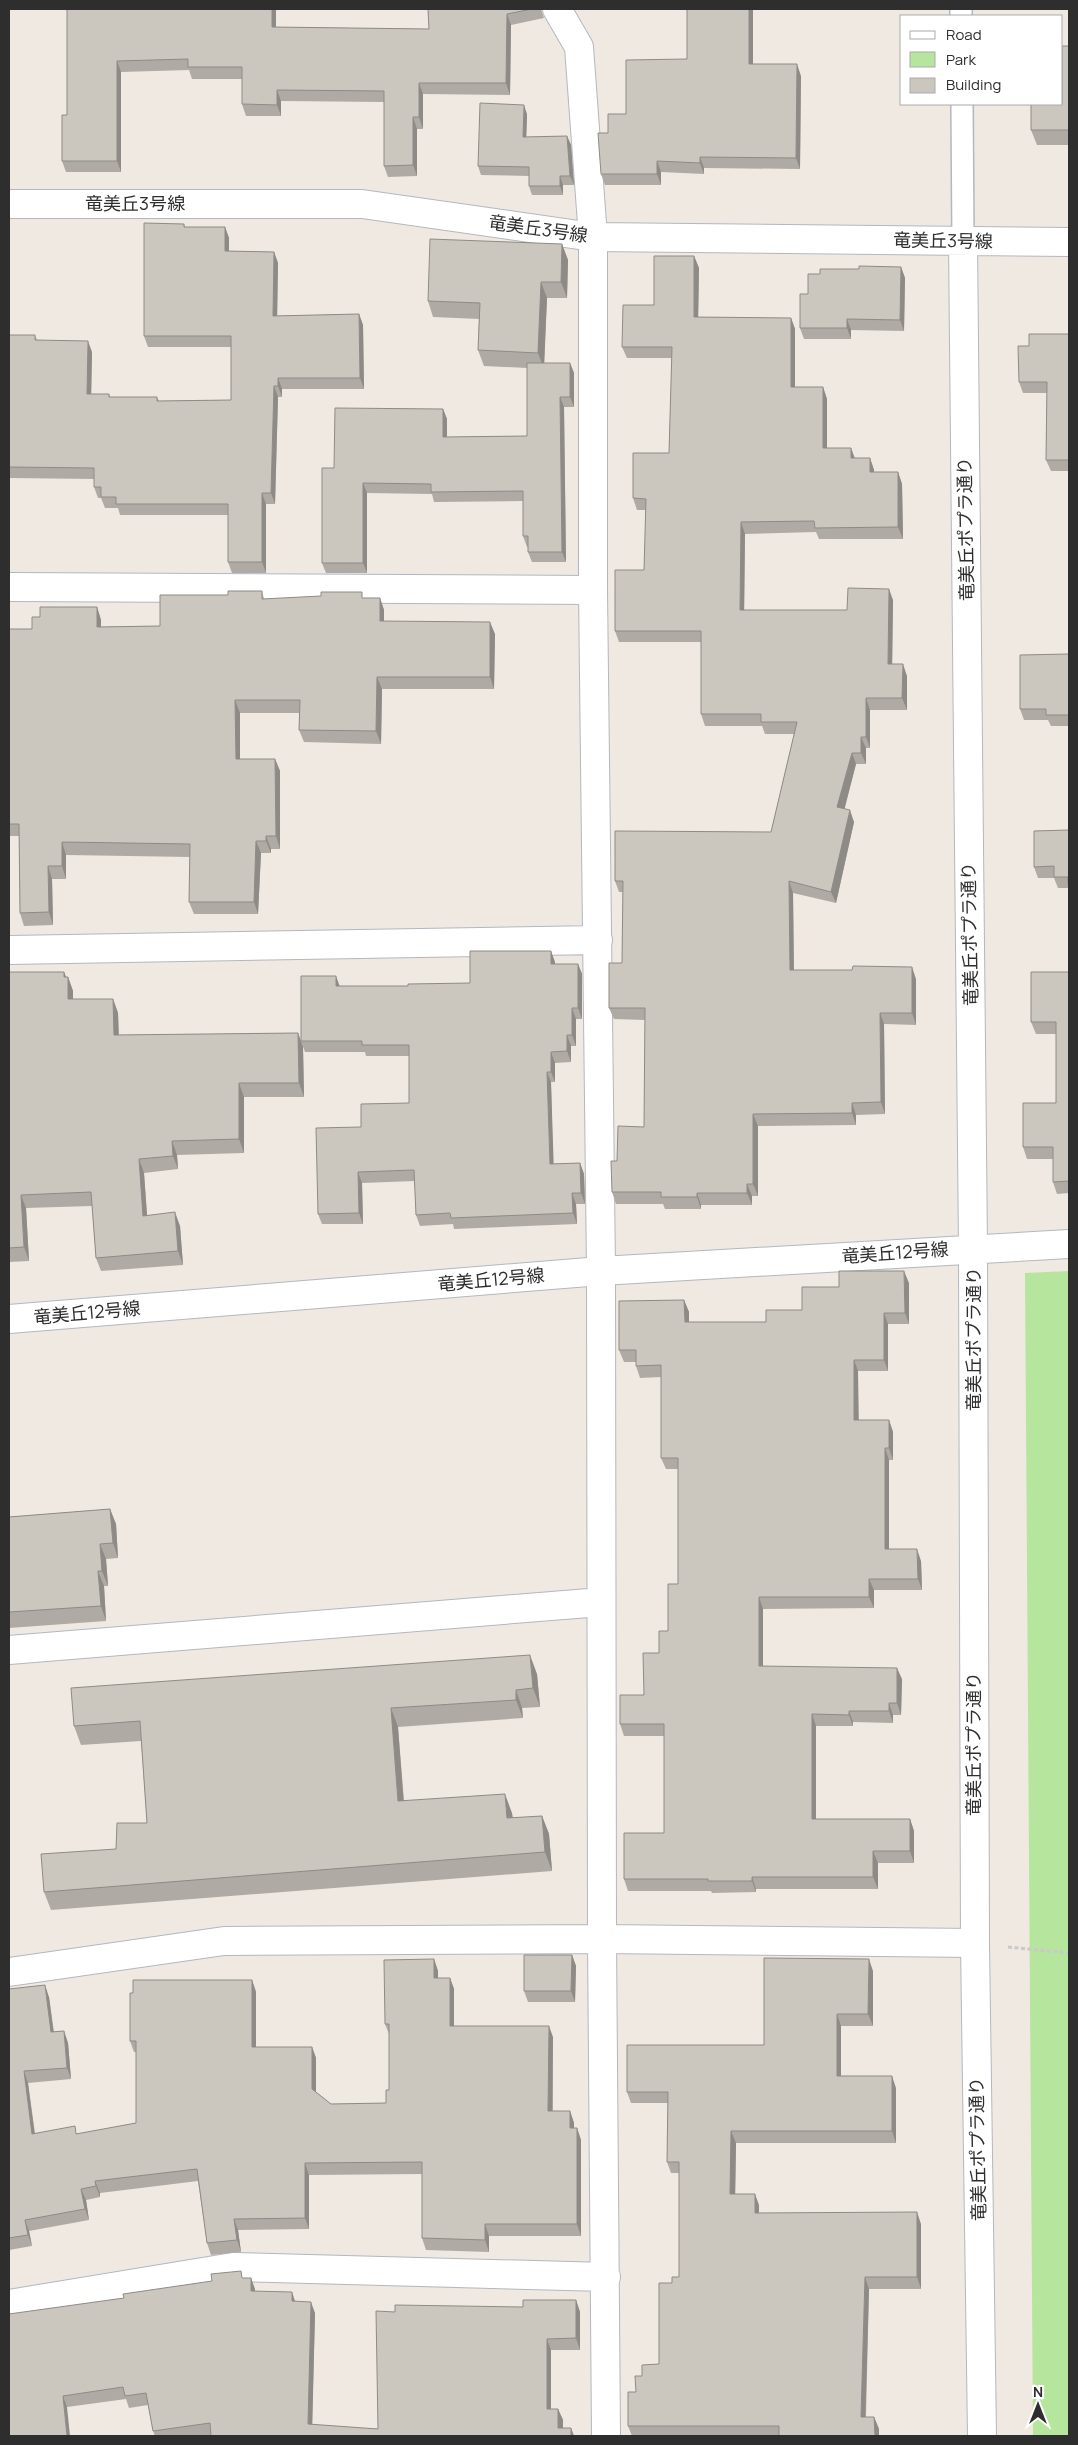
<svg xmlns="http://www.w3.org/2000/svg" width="1078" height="2445" viewBox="0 0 1078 2445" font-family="Manrope,'Noto Sans JP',sans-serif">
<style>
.green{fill:#b6e59e}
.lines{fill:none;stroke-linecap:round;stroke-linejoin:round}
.lane-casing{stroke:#b4b7c1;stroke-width:24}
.street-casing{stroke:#b4b7c1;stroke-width:30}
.secondary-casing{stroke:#b4b7c1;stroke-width:30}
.path{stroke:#c9c9c9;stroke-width:3;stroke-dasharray:4 2.5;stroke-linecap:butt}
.lane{stroke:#fff;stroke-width:21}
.street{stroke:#fff;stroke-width:28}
.secondary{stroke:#fff;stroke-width:28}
.wall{fill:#afaba4}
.shaded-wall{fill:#8e8b86}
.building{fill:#cbc7bf;stroke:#8e8b86}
.labels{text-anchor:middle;stroke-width:4;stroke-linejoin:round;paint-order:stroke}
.street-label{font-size:18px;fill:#2e2e2e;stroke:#fff}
</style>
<rect width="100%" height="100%" fill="#efe9e1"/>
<path class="green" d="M1069,1271V2436H1033L1025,1273Z"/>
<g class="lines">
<defs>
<path id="lane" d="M961,9V16
M962,104L963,241"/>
<path id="street" d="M557,9L579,47L593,237V590L601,1271L602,1939L606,2436
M9,587L593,590
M9,950L598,940
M9,1650L601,1602
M9,1972L224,1941L602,1939L975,1943
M9,2304L233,2267L606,2277"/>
<path id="secondary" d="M9,204H362L593,237L1069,242
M963,241L973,1248L975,1943L982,2436
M9,1319L601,1271L1069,1244"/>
</defs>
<use href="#lane" class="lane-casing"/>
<use href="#street" class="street-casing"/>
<use href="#secondary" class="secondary-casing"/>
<path class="path" d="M1008,1947L1069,1953"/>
<use href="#lane" class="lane"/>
<use href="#street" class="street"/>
<use href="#secondary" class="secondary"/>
</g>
<path class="wall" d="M67,9H276V27L429,29L428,9H541L544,18L511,25L510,95L423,94V129H417V176L388,177L384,166V102L281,101V116H246L242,104V79H192L189,70L121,72V172H66L62,161L67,115Z
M1069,46V145H1037L1031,130Z
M753,64L801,76L800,169L704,168V174L661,172V185H605L601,174L608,133L626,114Z
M527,114L526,137L567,136L571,145L574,185H563V195H532L529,186V176L481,175L478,166Z
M184,224L185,227H225L229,238V251L274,252L278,263L277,316L359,314L363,325L364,389H282V397H278L275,504H266V573H232L228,562V515H120L118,508H105L101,498H98L94,487V479L9,478V335H35L37,340L92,352L91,394H109L110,397H157L159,401L231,400V347H148L144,336Z
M562,244L568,260L567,298H547L544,363H570L574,373V407H564L566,562H532L528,552V547H527L523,536V501L434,502L432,494L367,493V573H326L322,563L334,468L443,409L447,419V437L527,436V368L484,366L478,350L479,319L433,317L428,301Z
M694,256L699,268L698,317L791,318L795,329V387H823L827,399V448H851L855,458H870L874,470V472H898L902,484L903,539H819L816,532L745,534L744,610H847L893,600L892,664L907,676V710H870V748H866V764H856L844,809L854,822L836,903L793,893L794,970L916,979V1025L884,1024L885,1114L856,1115V1125L758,1126V1196H752V1205H701V1209H665L663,1204H616L612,1192L617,1161L644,1127L645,1020L614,1019L609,1008L622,963L623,892H619L615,881L771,832L794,734H765L762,726H705L701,714V642H619L615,631L644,570L646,510H637L633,498L669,453L672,358H627L622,347L654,305Z
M901,267L905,278L904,331L851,330V339H804L800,328L808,294L820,274L859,269Z
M1069,334V471H1051L1046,460L1047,393H1023L1019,382L1029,346Z
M262,591L264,599L380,598L384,610V621L495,634L494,689H382L381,744L304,742L299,730V713H240V759H275L280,771V849H271V853H261L258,914H194L189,902L190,857L66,855V879H52L53,925L24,926L20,913L19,836H9V629H32L40,617L97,607L101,620V627L160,626L228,595Z
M1069,654V726H1051L1048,720H1024L1020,709Z
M1069,830V888H1058L1054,878H1038L1034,867Z
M551,951L555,964H578L582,974V1019H576V1046H571V1062L555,1063V1082H551L553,1164L580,1163L584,1174L585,1204H576L577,1224L454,1229L453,1224L420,1226L416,1215L415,1181L362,1183L363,1224H322L318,1214L361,1127L409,1103V1056H366L365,1052H305L301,1041L340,986H408L470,983Z
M9,972H64L66,977H68L73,991V999H113L118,1013L119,1035L298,1033L303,1047L304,1097H244V1153L177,1155L178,1169L144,1173L147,1215L180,1226L183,1265L101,1271L96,1258L92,1206L26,1208L29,1261L9,1262Z
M1069,972V1193L1057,1194L1053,1182V1159H1027L1023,1147L1056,1103V1034H1036L1031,1022Z
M909,1283V1324H888V1371H858V1420H889L893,1432V1460H889V1549L921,1561L922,1590H874V1608L763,1609V1666L902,1679L901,1715H893V1723L853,1722V1726H816V1819H910L914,1831V1863H878V1889H756V1892L712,1893L711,1891H628L624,1879L664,1833V1736H624L620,1724L644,1695L668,1631L678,1584V1469H666L661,1458V1377L640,1378L636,1366V1362H624L619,1350L684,1300L689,1312V1322H766L802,1310L839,1287Z
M110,1509L116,1524L118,1558L106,1559L108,1586H104L106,1621L9,1628V1517Z
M537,1674L540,1707L522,1708L523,1718L398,1727L404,1801L512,1813L513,1818L542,1816L549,1834L552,1871L51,1910L44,1892L116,1849L147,1823L141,1741L81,1745L74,1726Z
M572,1955L576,1966L575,2002H528L524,1991Z
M434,1959L438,1971V1978H450L454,1989V2026L553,2037V2111H570L574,2123V2128H577L581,2140V2236H489V2252L426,2250L422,2238V2174L309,2175V2229L238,2230L241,2252L211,2255L207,2243L198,2181L100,2193V2197L86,2200L89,2220L29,2231L32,2246L9,2250V1989L49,1997L54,2032L64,2031L68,2043L71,2079L28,2083L35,2133L78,2134L136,2123V2052H134L130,2041L252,1980L256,1992V2047H312L316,2058V2092L331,2104L386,2103L389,2090V2034L385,2024Z
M873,1971V2026H841V2076L896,2088V2143H736L735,2194L759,2205V2213L921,2224V2289H869L866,2417H874L879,2429V2436H632L628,2426L636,2392L642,2376L659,2364L672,2283L679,2277V2173H671L667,2162L668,2103H631L627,2092L764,2045Z
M244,2278H251L255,2291L295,2301L315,2313L312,2425L378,2429L395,2312L523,2307L576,2300L580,2312V2350H551V2409H558L563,2420V2428H571L574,2436H211V2435L201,2436H155L153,2431L148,2405L129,2408L126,2399L67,2407L9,2436L124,2298Z"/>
<path class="shaded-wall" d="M272,9H276V39L272,27Z
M749,9H753V75L749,64Z
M507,14L511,25L510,95L506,83Z
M117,61L121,72V172L117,161Z
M797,64L801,76L800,169L796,158Z
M419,83L423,94V129L419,117Z
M277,90L281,101V116L277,105Z
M524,105L527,114L526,146L523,137Z
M413,117L417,129V176L413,165Z
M567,136L571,145L574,185L570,176Z
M700,157L704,168V174L700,163Z
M657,161L661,172V185L657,174Z
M560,176L563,185V195L560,186Z
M225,227L229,238V261L225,251Z
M562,244L568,260L567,298L561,282Z
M274,252L278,263L277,326L273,316Z
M694,256L699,268L698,328L694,317Z
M901,267L905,278L904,331L900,320Z
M541,282L547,298L544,369L538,353Z
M359,314L363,325L364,389L360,378Z
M791,318L795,329V399L791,387Z
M847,319L851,330V339L847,328Z
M88,341L92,352L91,405L87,394Z
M570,363L574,373V407L570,397Z
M278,378L282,389V397L278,386Z
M274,386L278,397L275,504L271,493Z
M823,387L827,399V460L823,448Z
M560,397L564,407L566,562L562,552Z
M443,409L447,419V447L443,437Z
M851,448L855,460L851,458Z
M870,458L874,470V484L870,472Z
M898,472L902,484L903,539L898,527Z
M363,483L367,493V573L363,563Z
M262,493L266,504V573L262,562Z
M741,522L745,534L744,622L740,610Z
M889,589L893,600L892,676L888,664Z
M380,598L384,610V634L380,621Z
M97,607L101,620V639L97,627Z
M490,622L495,634L494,689L490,677Z
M903,664L907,676V710L902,698Z
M377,677L382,689L381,744L376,731Z
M866,698L870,710V748L866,737Z
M235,700L240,713V772L236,759Z
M861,737L866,748V764L861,753Z
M852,753L856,764L842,819L837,807Z
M275,759L280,771V849L276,836Z
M850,810L854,822L836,903L831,892Z
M266,836L271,849V853L266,841Z
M256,841L261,853L258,914L254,902Z
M62,842L66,855V879L62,866Z
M48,866L52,879L53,925L49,912Z
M789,881L793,893L794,982L790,970Z
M551,951L555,962V974L551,964Z
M578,964L582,974V1019L578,1008Z
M912,967L916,979V1025L912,1013Z
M64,972L68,982V977L73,991V1013L68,999L64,977Z
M336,976L340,987L336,986Z
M113,999L118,1013L119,1049L114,1035Z
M572,1008L576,1019V1046L572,1035Z
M880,1013L884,1024L885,1114L881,1102Z
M298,1033L303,1047L304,1097L299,1083Z
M567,1035L571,1046V1062L567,1051Z
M551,1052L555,1063V1082L551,1072Z
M547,1072L551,1082L554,1175L550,1164Z
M239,1083L244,1097V1153L239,1139Z
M852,1103L856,1115V1125L852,1113Z
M753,1114L758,1126V1196L753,1184Z
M172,1141L177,1155L178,1169L173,1156Z
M139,1159L144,1173L148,1229L143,1216Z
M580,1163L584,1174L585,1204L581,1193Z
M358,1172L362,1183L363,1224L359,1213Z
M747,1184L752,1196V1205L747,1193Z
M572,1193L576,1204L577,1224L573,1213Z
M697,1193L701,1205V1209L697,1197Z
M21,1195L26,1208L29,1261L24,1247Z
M175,1212L180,1226L183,1265L178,1251Z
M904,1271L909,1283V1324L905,1313Z
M684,1300L689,1312V1334L685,1322Z
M884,1313L888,1324V1371L884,1360Z
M854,1360L858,1371L859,1432L854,1420Z
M889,1420L893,1432V1460L889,1448Z
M885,1448L889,1460V1561L885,1549Z
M110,1509L116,1524L118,1558L113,1543Z
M100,1544L106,1559L108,1586L102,1571Z
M917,1549L921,1561L922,1590L918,1579Z
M98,1571L104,1586L106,1621L101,1606Z
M869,1579L874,1590V1608L869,1597Z
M759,1597L763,1609V1678L759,1666Z
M530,1655L537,1674L540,1707L533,1688Z
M897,1668L902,1679L901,1715L897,1703Z
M516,1690L522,1708L523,1718L516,1700Z
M889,1703L893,1715V1723L889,1711Z
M391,1708L398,1727L405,1820L398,1801Z
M849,1711L853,1722V1726L849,1715Z
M812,1714L816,1726V1831L812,1819Z
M505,1794L512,1813L514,1837L507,1818Z
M542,1816L549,1834L552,1871L545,1852Z
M910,1819L914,1831V1863L910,1851Z
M873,1851L878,1863V1889L873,1877Z
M752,1877L756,1889V1892L752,1881Z
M572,1955L576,1966L575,2002L571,1991Z
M434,1959L438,1971V1990L434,1978Z
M869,1959L873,1971V2026L868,2014Z
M450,1978L454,1989V2037L450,2026Z
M252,1980L256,1992V2058L252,2047Z
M45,1985L49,1997L55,2044L51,2032Z
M837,2014L841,2026V2088L837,2076Z
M549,2026L553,2037L552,2123L548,2111Z
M64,2031L68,2043L71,2079L67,2068Z
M312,2047L316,2058V2101L312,2089Z
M24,2071L28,2083L36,2145L32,2134Z
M892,2076L896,2088V2143L892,2131Z
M570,2111L574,2123V2140L570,2128Z
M577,2128L581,2140V2236L577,2224Z
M731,2131L736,2143L735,2206L730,2194Z
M305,2163L309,2175V2229L305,2218Z
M95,2181L100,2193V2197L96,2186Z
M81,2189L86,2200L89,2220L85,2209Z
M755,2194L759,2205V2225L755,2213Z
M917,2212L921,2224V2289L917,2277Z
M234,2219L238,2230L241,2252L237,2240Z
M25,2220L29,2231L32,2246L28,2235Z
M485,2224L489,2236V2252L485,2240Z
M865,2277L869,2289L865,2429L861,2417Z
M251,2278L255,2289V2303L251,2291Z
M292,2292L296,2304L292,2301Z
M576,2300L580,2312V2350L576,2338Z
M311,2302L315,2313L312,2436L308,2424Z
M547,2339L551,2350V2420L547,2409Z
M63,2396L67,2407L70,2436H67Z
M558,2409L563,2420V2436L558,2428Z
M874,2417L879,2429V2436H875Z
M571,2428L574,2436H571Z"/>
<path class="building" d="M67,9H272V27L429,29L428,9H532L507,14L506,83H419V117H413V165L384,166V91L277,90V105L242,104V67H188V59L117,61V161H62V115H67Z
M687,9H749V64H797L796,158L700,157V163L657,161V174H601L598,133H608V114H626V60L687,59Z
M1062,46H1069V130H1031V104H1062Z
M480,103L524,105L523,137L567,136L570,176H560V186H529V167L478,166Z
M144,223L184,224V227H225V251L274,252L273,316L359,314L360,378H278V386H274L271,493H262V562H228V504H116V497H101V487H94V468L9,467V335H35V340L88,341L87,394H109V397H157V401L231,400V336H144Z
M430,239L562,244L561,282H541L538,353L478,350L480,303L428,301Z
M654,256H694V317L791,318V387H823V448H851V458H870V472H898V527L815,528L814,521L741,522L740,610H847L848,588L889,589L888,664H903L902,698H866V737H861V753H852L837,807L850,810L831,892L789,881L790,970H852L853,966L912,967V1013H880L881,1102L852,1103V1113L753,1114V1184H747V1193H697V1197H661V1192H612L611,1161H617L618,1126L644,1127L645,1008H609V963H622L623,881H615V831L771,832L797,722H761V714H701V631H615V570H644L646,499L633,498V453H669L672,347H622L623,305H654Z
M859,266L901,267L900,320L847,319V328H800V294H808V274H820V269H859Z
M1029,334H1069V460H1046L1047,382H1019L1018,346H1029Z
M527,363H570V397H560L562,552H528V536H523V491L431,492V484L363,483V563H322V468H334L335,408L443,409V437L527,436Z
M228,591H262V599L321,596V592H362V598H380V621L490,622V677H377L376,731L299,730L300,700H235L236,759H275L276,836H266V841H256L254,902H189L190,844L62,842V866H48L49,912L20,913L19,824H9V629H32V617H40V607H97V627L160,626V595H228Z
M1069,654V715H1046V709H1020V655Z
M1069,830V884H1068V877H1054V866L1034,867V831Z
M470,951H551V964H578V1008H572V1035H567V1051L551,1052V1072H547L550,1164L580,1163L581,1193H572L573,1213L451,1218L450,1213L416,1215L414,1170L358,1172L359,1213L318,1214L316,1128L361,1127V1104L409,1103V1045H362V1041H301V976H336V986H408V984L470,983Z
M9,972H64V977H68V999H113L114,1035L298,1033L299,1083H239V1139L172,1141L173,1156L139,1159L143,1216L175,1212L178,1251L96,1258L91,1192L21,1195L24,1247L9,1248Z
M1031,972H1069V1181L1053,1182V1147H1023V1103H1056V1022H1031Z
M839,1271H904L905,1313H884V1360H854V1420H889V1448H885V1549H917L918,1579H869V1597H759V1666L897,1668V1703H889V1711H849V1715L812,1714V1819H910V1851H873V1877H752V1881H708V1879H624V1833H664V1724H620V1695H644L643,1653H659V1631H668V1584H678V1458H661V1365L636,1366V1350H619V1301L684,1300L685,1322H766V1310H802V1287H839Z
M110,1509L113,1543L100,1544L102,1571H98L101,1606L9,1612V1517Z
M530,1655L533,1688L516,1690V1700L391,1708L398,1801L505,1794L507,1818L542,1816L545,1852L44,1892L41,1854L116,1849L117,1823H147L140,1721L74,1726L71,1688Z
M524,1955H572L571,1991H524Z
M764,1958L869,1959L868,2014H837V2076H892V2131H731L730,2194H755V2213L917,2212V2277H865L861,2417H874L875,2436H779V2426H628V2392H636L635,2376H642V2365L659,2364V2283H672V2277H679V2162H667L668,2092H627V2045H764Z
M434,1959V1978H450V2026H549L548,2111H570V2128H577V2224H485V2240L422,2238V2162L305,2163V2218L234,2219L237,2240L207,2243L197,2169L95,2181L96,2186L81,2189L85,2209L25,2220L28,2235L9,2238V1989L45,1985L51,2032L64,2031L67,2068L24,2071L32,2134L75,2126L76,2134L136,2123V2041H130V1993H133V1980H252V2047H312V2089L331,2104L386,2103V2090H389V2024H385L384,1960Z
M241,2271L242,2278H251V2291L292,2292V2301L311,2302L308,2424L378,2429L376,2311L395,2312V2305L523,2307V2300H576V2338L547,2339V2409H558V2428H571V2436H211L210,2423L153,2431L146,2393L125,2396L123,2387L63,2396L67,2436H9V2314L124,2298L123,2294L212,2281L211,2274Z"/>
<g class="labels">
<g class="street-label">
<text x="135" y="210">竜美丘3号線</text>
<text transform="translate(538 229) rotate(8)" y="6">竜美丘3号線</text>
<text transform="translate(943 241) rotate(1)" y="6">竜美丘3号線</text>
<text transform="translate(966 529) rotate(-91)" y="6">竜美丘ポプラ通り</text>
<text transform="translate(970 934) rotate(-91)" y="6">竜美丘ポプラ通り</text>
<text transform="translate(895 1253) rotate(-4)" y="6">竜美丘12号線</text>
<text transform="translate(491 1280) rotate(-5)" y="6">竜美丘12号線</text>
<text transform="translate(87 1313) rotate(-5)" y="6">竜美丘12号線</text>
<text transform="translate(974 1339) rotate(-90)" y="6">竜美丘ポプラ通り</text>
<text transform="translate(974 1744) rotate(-90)" y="6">竜美丘ポプラ通り</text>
<text transform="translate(978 2149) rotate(-91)" y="6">竜美丘ポプラ通り</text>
</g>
</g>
<rect width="1078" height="2445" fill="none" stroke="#2e2e2e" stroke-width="20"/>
<rect x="900" y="15" width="162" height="90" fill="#ffffff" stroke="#ababab"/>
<rect x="910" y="31" width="25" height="8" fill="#ffffff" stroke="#ababab"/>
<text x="946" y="40" font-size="15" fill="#2e2e2e">Road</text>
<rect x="910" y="52" width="25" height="15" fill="#b6e59e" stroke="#ababab"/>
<text x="946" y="65" font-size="15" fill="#2e2e2e">Park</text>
<rect x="910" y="78" width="25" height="15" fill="#cbc7bf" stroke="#ababab"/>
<text x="946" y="90" font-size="15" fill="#2e2e2e">Building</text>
<g transform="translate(1038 2405)" stroke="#ffffff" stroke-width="4" paint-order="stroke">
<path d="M0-4L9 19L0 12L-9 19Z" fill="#2e2e2e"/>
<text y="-8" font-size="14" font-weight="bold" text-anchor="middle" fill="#2e2e2e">N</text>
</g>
</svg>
